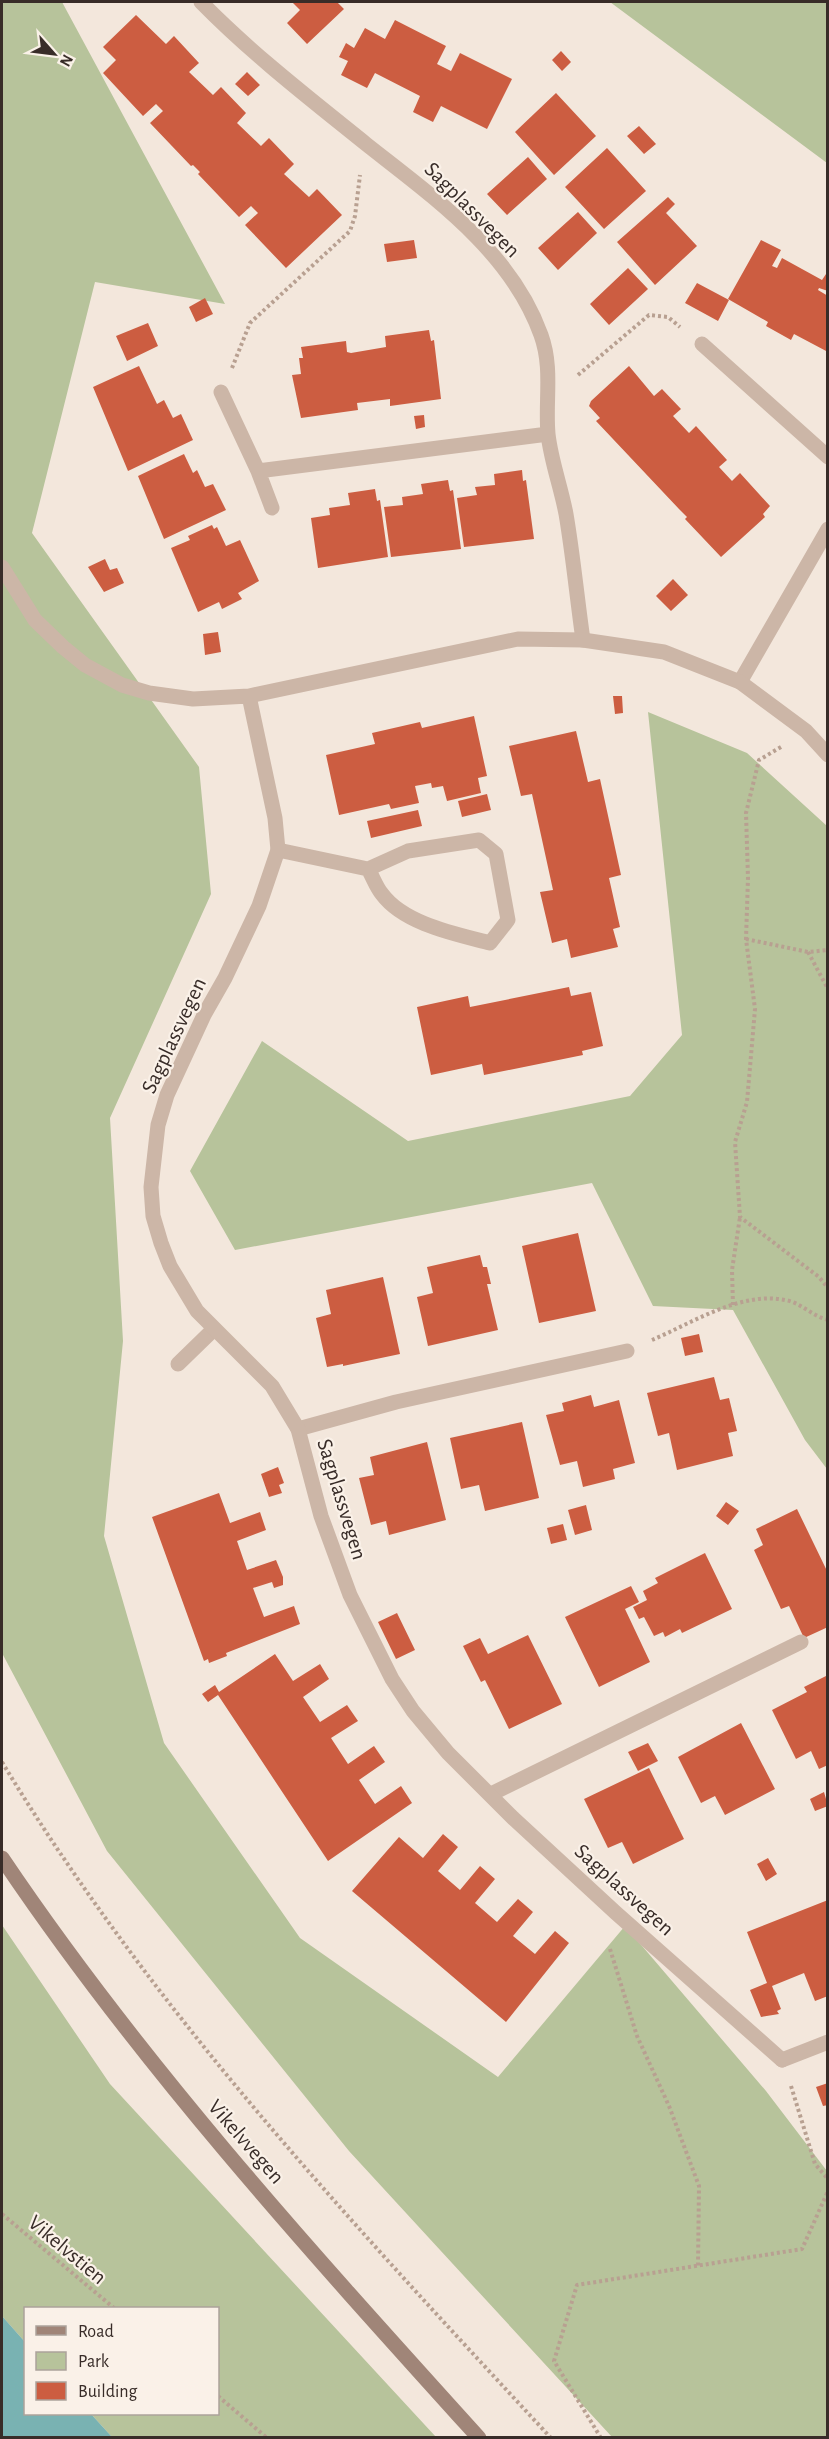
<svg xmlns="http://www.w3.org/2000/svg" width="829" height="2439" viewBox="0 0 829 2439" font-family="'Alegreya Sans',sans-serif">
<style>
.green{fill:#b7c39b}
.water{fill:#79b2b2}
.building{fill:#cc5d41}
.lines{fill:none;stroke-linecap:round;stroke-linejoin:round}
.path{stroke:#b8a091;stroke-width:4;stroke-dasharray:3 3;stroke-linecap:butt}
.lane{stroke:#ccb6a7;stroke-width:15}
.street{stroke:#ccb6a7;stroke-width:15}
.secondary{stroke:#a08578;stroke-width:15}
.labels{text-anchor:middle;stroke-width:4.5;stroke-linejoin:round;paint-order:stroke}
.street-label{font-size:22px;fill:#382c28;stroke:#faf1e8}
</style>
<rect width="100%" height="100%" fill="#f3e7dc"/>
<path class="green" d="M2,2H62L225,304L95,282L32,533L199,767L211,894L110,1118L123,1341L104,1536L164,1743L300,1938L498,2077L625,1926L766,2091L827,2171V2437H612L349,2151L107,1851L2,1653Z
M610,2H827V163Z
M648,712L747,753L827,826V1469L805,1440L733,1310L653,1306L592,1183L235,1250L190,1171L262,1041L408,1141L630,1096L682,1035Z
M2,1925L110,2084L436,2437H112L91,2414H218V2308H26L25,2342L2,2316Z"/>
<path class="water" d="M2,2316L25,2342L26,2414H91L112,2437H2Z"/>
<path class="building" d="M292,2H337L344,9L307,44L287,23L300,10Z
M136,15L166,44L174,36L199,63L189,72L213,95L221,87L246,113L237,123L261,146L269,138L294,164L284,174L309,197L317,189L342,215L286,268L245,225L258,213L251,206L239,217L198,174L200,172L193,165L191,166L150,123L163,111L156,104L143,116L103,73L116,60L103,47Z
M395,20L446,46L437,64L451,71L460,53L512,79L487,129L441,106L433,122L413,112L420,96L375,73L367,88L341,75L348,61L339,57L346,43L354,48L365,28L385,39Z
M561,51L571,62L562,71L552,60Z
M247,72L260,85L248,96L235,84Z
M556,93L596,136L554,175L515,132Z
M639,126L656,144L644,154L627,136Z
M607,148L646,191L604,229L565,187Z
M528,157L547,179L507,215L487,194Z
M668,197L675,204L666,213L697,246L655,285L617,242Z
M578,212L597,233L558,270L538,248Z
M414,240L417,258L387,262L384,244Z
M761,240L781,250L772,266L777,268L782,258L822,280L828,271V291L819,288L818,290L828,296V352L794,334L791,340L766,326L768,322L728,299Z
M628,268L648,289L609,325L590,304Z
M697,283L729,300L718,321L685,303Z
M205,298L213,314L196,322L189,307Z
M148,323L158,346L127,361L116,336Z
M429,330L431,341L434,340L441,399L390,406V399L357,403L358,410L301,418L292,375L301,374L299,358H303L301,347L346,341L347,352L351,353L386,347L385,336Z
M139,366L157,404L164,400L173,418L181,414L193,440L128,471L93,387Z
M629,366L654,396L662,389L681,409L673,416L689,433L696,426L727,460L719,467L732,481L740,473L770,506L763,514L765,517L721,557L685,519L687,517L679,509L596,421L600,418L589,406L591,401Z
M424,415L425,427L416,429L414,416Z
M184,454L193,473L197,470L205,487L213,484L226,510L164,539L138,476Z
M522,470L523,481L526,480L534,539L464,547L457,498L477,495L475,487L495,485L494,474Z
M448,480L450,491L453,490L461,549L391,557L384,507L403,505L402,497L423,494L421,484Z
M375,489L377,501L380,500L388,557L318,568L311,518L330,515L329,508L350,505L348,493Z
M212,525L214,529L217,527L226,546L240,540L259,581L238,593L242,599L222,609L219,602L198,612L171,548L190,540L188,536Z
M105,559L110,570L117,568L124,583L104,592L88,567Z
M673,579L688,595L671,611L656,596Z
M218,632L221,652L205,655L203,634Z
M613,696H622L623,713L615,714Z
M474,716L487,776L478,778L481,793L447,801L443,786L432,788L431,783L415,786L419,803L391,809L389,804L339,815L326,755L375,744L372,733L420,722L422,728Z
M576,731L588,782L600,779L621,875L609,878L620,927L613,929L618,947L571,958L567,939L552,943L540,892L553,890L532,794L521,796L509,746Z
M487,794L491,810L462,817L458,801Z
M418,810L422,826L371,838L367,821Z
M569,987L571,996L591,992L603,1046L582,1051L583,1055L484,1075L482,1064L431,1075L417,1007L468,996L470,1007Z
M578,1233L596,1311L539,1323L522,1246Z
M480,1255L483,1267H487L491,1284H487L498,1330L428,1346L417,1297L433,1293L427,1267Z
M383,1277L400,1354L343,1366V1364L327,1367L316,1318L331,1314L326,1290Z
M699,1334L703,1352L685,1356L681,1338Z
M714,1377L720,1400L729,1398L737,1431L728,1433L733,1456L677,1470L669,1433L658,1436L647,1393Z
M591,1395L594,1407L619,1400L635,1463L613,1469L615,1479L583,1487L577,1461L560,1465L546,1415L564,1411L562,1403Z
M522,1422L539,1498L485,1511L479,1485L461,1489L450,1438Z
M427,1442L446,1520L389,1535L386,1521L371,1525L359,1478L374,1475L370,1457Z
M278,1467L284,1483L279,1485L282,1493L269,1497L261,1474Z
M219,1493L230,1523L260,1512L266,1530L237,1541L247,1570L276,1560L283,1577V1585L274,1588L272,1582L253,1588L264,1617L294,1606L300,1624L226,1653L227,1656L209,1663L208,1659L204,1661L152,1517Z
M726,1502L739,1511L728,1525L716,1516Z
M586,1505L592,1530L575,1535L568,1510Z
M797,1509L828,1573V1627L804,1638L789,1606L781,1609L754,1550L763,1545L756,1529Z
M563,1524L567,1540L551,1544L547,1528Z
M705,1553L732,1609L682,1633L680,1629L665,1637L663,1632L654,1636L644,1617L639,1619L633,1607L647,1600L643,1591L658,1583L655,1578Z
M631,1586L639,1602L625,1609L650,1662L599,1687L565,1617Z
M397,1613L415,1650L396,1659L378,1622Z
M528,1635L562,1704L509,1729L485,1680L481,1682L463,1646L480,1638L488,1654Z
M275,1654L293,1681L320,1664L329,1679L303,1697L320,1722L347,1705L358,1721L331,1738L348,1764L374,1746L385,1762L359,1780L375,1804L401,1786L412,1803L328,1861L218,1695L208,1702L202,1694L215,1685L219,1692Z
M828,1675V1765L819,1769L811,1751L796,1759L772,1710L807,1692L804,1687Z
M741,1723L775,1789L725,1815L715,1796L701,1803L678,1757Z
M648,1743L658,1761L638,1771L628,1752Z
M649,1768L684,1839L633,1864L622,1842L608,1848L584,1799Z
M824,1792L828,1806L815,1811L810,1799Z
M443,1834L458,1847L438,1871L460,1890L480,1866L495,1879L475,1903L497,1922L518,1899L533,1912L513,1936L535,1954L555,1931L569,1943L506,2022L352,1891L399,1837L423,1858Z
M768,1858L777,1874L766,1881L757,1864Z
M828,1900V1996L815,2001L804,1973L772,1986L781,2009L777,2011L779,2014L761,2017L750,1990L767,1983L747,1932Z
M828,2083V2105L823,2106L816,2087Z"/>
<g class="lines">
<path class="path" d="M232,368L250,323L350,231L355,216L360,175
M578,375L649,315L668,317L680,327
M781,747L759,760L746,813L748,878L746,939L755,1009L747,1102L735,1142L740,1217L819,1277L828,1288
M746,939L808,952L828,950
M808,952L828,989
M733,1305L732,1270L740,1217
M652,1340C692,1323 741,1291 785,1300C800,1302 812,1316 828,1320
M2,1762C153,2012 353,2224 551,2438
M610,1949L637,2036L669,2106L699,2186L698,2267
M791,2086L815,2164L828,2179
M2,2214L114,2308
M218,2396L267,2438
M601,2438L554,2361L577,2285L802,2249L828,2191"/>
<path class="lane" d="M201,2C252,54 309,98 366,144C433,197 511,251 541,335C553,368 545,401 548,434C551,461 561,487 566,514C573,555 577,598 583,640
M702,344L828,457
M221,392L258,471L272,508
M258,471L548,434
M740,682L828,529
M278,850L368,869C373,877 376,887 382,894C404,924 456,934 490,943L508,920L496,854L479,840L408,851L368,869
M178,1364L214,1329
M298,1429L396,1402L627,1351
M491,1794L801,1642
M782,2060L828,2042"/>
<path class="street" d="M2,567L35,620L63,647L85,665L122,685L149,693L193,699L249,696L518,639L583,640L664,652L740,682L806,731L828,755
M249,696L275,818L278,850L259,906L225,978L204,1015L167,1095L158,1125L151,1187L153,1216L161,1243L170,1266L197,1311L272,1386L298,1429L321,1516L350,1595L392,1679L413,1711L448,1753L513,1818L616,1913L782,2060"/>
<path class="secondary" d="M2,1858C142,2066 311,2252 479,2438"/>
</g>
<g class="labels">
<g class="street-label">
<text transform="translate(473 209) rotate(45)" y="8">Sagplassvegen</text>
<text transform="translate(173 1035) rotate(-65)" y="8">Sagplassvegen</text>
<text transform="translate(343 1499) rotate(73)" y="8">Sagplassvegen</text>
<text transform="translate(625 1889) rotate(42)" y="8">Sagplassvegen</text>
<text transform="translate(247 2141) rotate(49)" y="8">Vikelvvegen</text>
<text transform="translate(68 2249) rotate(40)" y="8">Vikelvstien</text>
</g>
</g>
<rect width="829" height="2439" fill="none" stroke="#382c28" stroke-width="6"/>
<rect x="24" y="2307" width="195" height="108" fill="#faf1e8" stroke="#aca29b" stroke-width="1.5"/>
<rect x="36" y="2326" width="30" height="9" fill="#a08578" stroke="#aca29b" stroke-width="1.5"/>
<text x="78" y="2337" font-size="18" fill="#382c28">Road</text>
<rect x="36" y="2352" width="30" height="18" fill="#b7c39b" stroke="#aca29b" stroke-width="1.5"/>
<text x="78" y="2367" font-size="18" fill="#382c28">Park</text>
<rect x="36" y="2382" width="30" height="18" fill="#cc5d41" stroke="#aca29b" stroke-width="1.5"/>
<text x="78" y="2397" font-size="18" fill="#382c28">Building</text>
<g transform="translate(54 54) rotate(118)" stroke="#faf1e8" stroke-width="4.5" paint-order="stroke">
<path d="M0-4.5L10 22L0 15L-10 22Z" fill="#382c28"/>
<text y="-9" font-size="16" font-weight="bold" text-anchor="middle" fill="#382c28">N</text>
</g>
</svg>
